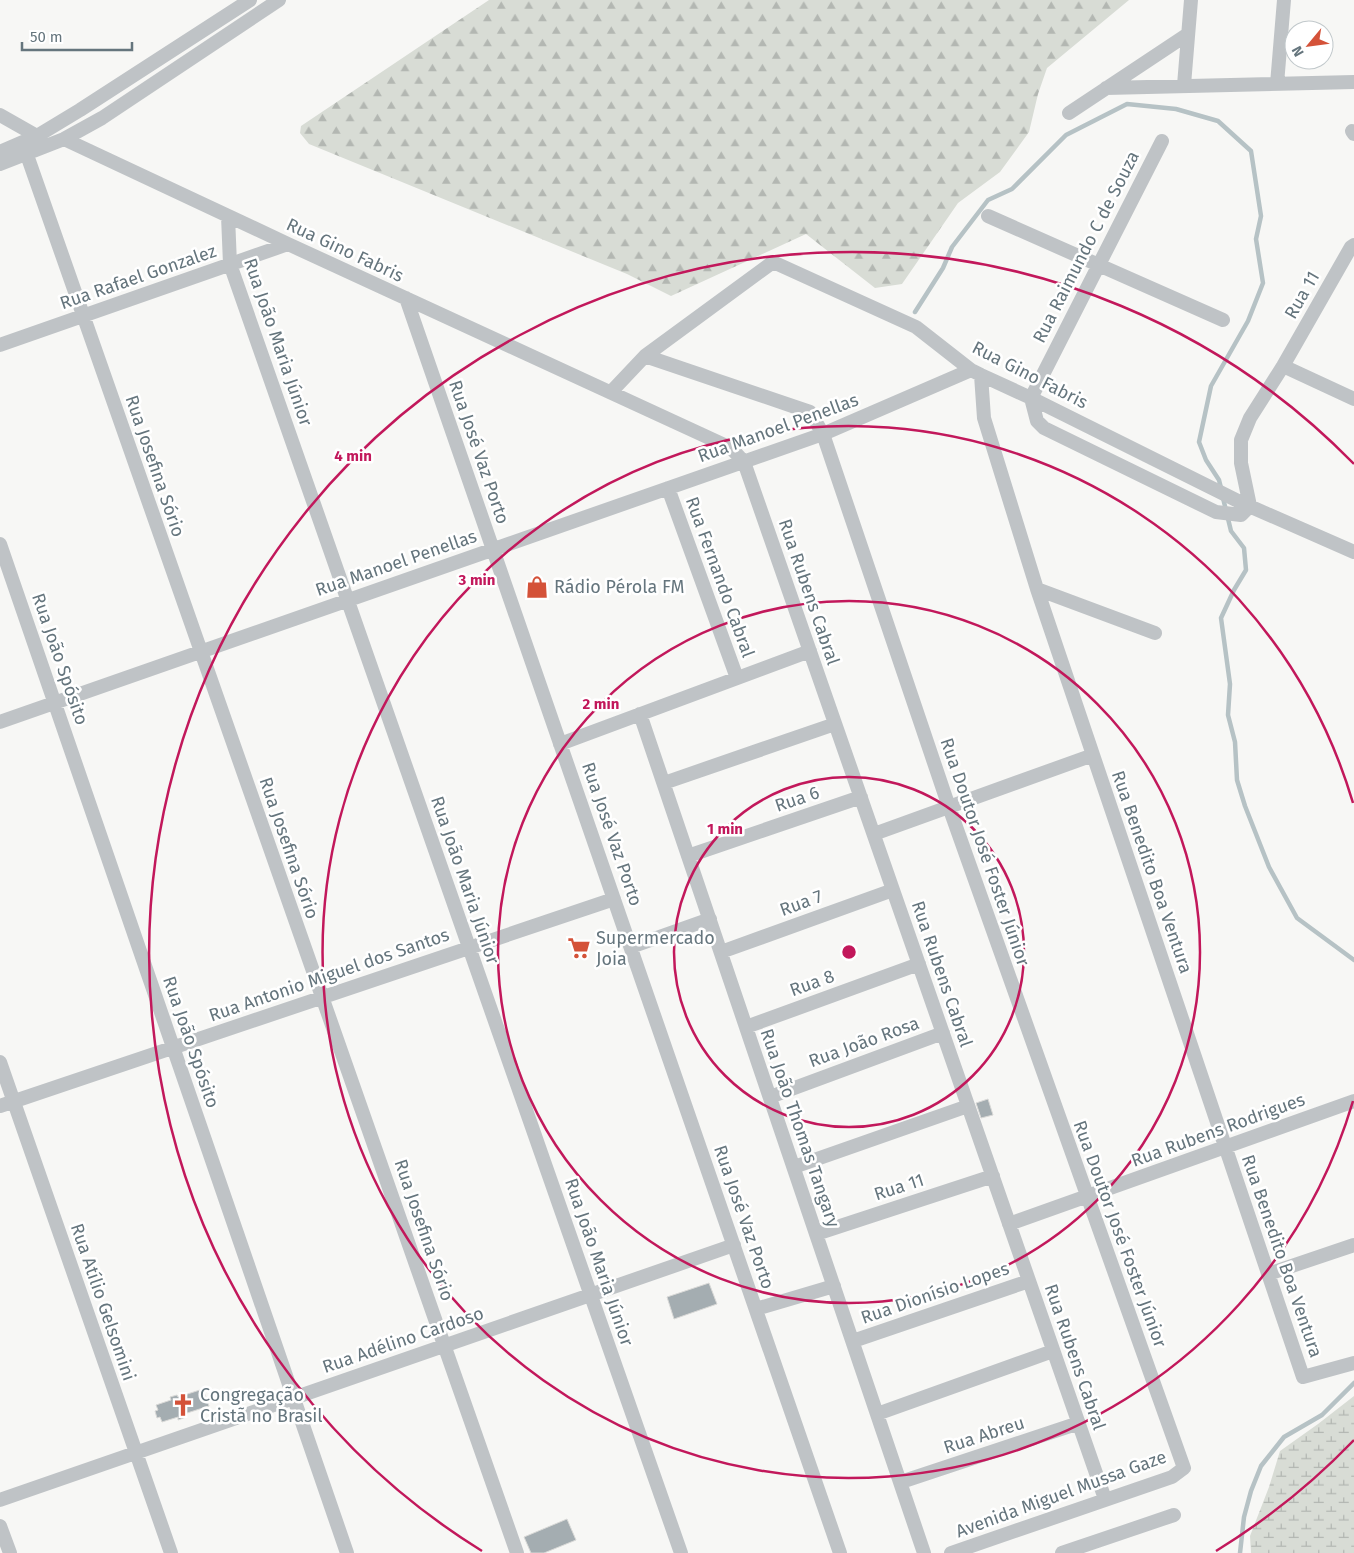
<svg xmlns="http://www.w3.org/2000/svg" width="1354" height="1553" viewBox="0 0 1354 1553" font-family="'Fira Sans',sans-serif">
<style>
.forest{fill:url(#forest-firs)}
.wetland{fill:url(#wetland-marsh)}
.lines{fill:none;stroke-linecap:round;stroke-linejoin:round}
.stream{stroke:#b6c2c5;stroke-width:4.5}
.building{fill:#a4adb1;stroke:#d9d9d7}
.minor{stroke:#bfc3c6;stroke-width:14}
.ring{fill:none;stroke:#c2185b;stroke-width:2.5}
.labels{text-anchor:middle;stroke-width:5;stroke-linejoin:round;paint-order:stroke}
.street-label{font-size:18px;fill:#65757d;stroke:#fff}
.poi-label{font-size:18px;fill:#65757d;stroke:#fff;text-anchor:start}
.centre{fill:#c2185b;stroke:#fff;stroke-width:2.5}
.ring-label{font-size:15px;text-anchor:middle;font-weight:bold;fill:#c2185b;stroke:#fff;stroke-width:5;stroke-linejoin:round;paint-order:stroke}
</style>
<defs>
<pattern id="forest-firs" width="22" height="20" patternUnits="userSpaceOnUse" patternTransform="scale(1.25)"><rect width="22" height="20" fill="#d8dcd5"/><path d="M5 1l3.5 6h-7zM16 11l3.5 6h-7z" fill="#b3b7b2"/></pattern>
<pattern id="wetland-marsh" width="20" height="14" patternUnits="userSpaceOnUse" patternTransform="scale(1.25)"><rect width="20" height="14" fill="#d8dcd5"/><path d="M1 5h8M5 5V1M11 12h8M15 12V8" fill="none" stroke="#b3b7b2"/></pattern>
</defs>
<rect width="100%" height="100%" fill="#f7f7f5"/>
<path class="forest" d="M489,0H1129L1047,68L1038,94L1029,132L1000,172L958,203L902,284L875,288L806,234L671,296L627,274L309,144L300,133L301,126Z"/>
<path class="wetland" d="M1354,1396V1553H1251L1250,1536L1269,1487L1280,1451L1318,1424Z"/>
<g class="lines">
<path class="stream" d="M915,312L943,268L952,247L988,200L1012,189L1066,135L1127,104L1176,109L1218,121L1251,151L1261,216L1256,239L1263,283L1248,321L1211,386L1199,442L1206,460L1219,480L1221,488
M1223,498L1231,531L1244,548L1246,570L1234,590L1221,618L1230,684L1228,715L1235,742L1237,780L1245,806L1269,867L1297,918L1354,960
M1240,1553L1244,1517L1251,1491L1261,1466L1284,1437L1322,1415L1354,1383"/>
</g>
<path class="building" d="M988,1099L993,1115L981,1118L976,1103Z
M709,1283L717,1304L674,1319L667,1297Z
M203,1389L209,1406L184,1414L186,1417L178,1420V1417L162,1422L160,1417L157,1418L155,1411L158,1410L156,1405L171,1400L170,1397L177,1395L178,1397Z
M567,1519L576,1540L544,1553H531L524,1537Z"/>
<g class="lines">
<path class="minor" d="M1277,84L1284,0
M1184,85L1191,0
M1106,88L1354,82
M1069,113L1188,34
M0,115L37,136
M1352,131L1354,134
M64,139L288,244L731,448L744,462L1105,1499
M1162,141L1031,398L1037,421L1044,428L1216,512L1241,515L1250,506L1241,463V440L1250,418L1283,366L1351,247L1354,245
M0,152L37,136L80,110L250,0
M27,155L517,1553
M0,164L64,139L102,118L279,0
M228,216L230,264L681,1553
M988,216L1223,320
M406,298L840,1553
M0,345L288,244
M645,356L810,412L823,434L949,807L1184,1468L1172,1477L951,1553
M1283,366L1354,399
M981,375L984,418L1037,589L1303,1377L1354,1363
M611,392L645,356L773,262L916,327L971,370L981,375L1031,398L1240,502L1354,552
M668,488L737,678
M0,544L347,1553
M1037,589L1155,633
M640,714L924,1553
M0,722L823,434L971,370
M560,744L810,651
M664,783L835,724
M874,834L1093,755
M688,856L861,797
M631,947L710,919
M721,952L893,890
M746,1027L919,964
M0,1062L171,1553
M770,1097L943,1033
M0,1106L614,899
M794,1167L968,1106
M1009,1224L1354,1101
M816,1234L993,1176
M1268,1274L1354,1245
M756,1309L834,1286
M853,1341L1029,1281
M877,1414L1053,1351
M901,1482L1079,1423
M0,1500L734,1245
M0,1526L10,1553
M1062,1553L1174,1515"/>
</g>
<g class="ring">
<circle cx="849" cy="952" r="175"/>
<circle cx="849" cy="952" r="351"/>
<path d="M1353 1101A526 526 0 1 1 1353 803"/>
<path d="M1354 1440A702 702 0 0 1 1216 1551M482 1551A702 702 0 1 1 1354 464"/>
</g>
<defs>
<symbol id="shop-bare" viewBox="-9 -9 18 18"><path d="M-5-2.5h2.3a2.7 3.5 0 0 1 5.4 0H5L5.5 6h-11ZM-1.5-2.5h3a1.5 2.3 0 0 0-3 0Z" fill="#d45239" stroke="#fff" stroke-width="2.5" paint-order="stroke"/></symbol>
<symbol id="supermarket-bare" viewBox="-9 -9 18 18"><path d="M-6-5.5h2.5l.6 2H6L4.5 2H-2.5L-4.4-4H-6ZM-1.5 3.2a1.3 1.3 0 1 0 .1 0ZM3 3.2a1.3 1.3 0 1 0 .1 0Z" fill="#d45239" stroke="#fff" stroke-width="2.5" paint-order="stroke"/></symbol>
<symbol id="church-bare" viewBox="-9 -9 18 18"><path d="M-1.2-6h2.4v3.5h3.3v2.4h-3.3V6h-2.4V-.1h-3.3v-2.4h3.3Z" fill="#d45239" stroke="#fff" stroke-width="2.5" paint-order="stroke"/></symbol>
</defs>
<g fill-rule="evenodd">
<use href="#shop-bare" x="521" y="571" width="32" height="32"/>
<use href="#supermarket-bare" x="563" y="932" width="32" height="32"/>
<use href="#church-bare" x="167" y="1389" width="32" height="32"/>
</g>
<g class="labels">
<g class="street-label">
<text transform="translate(1086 247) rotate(-63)" y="6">Rua Raimundo C de Souza</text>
<text transform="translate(345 250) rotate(25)" y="6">Rua Gino Fabris</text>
<text transform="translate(138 277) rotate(-19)" y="6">Rua Rafael Gonzalez</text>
<text transform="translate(1302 295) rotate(-60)" y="6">Rua 11</text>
<text transform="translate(278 342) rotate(71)" y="6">Rua João Maria Júnior</text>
<text transform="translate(1030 375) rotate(27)" y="6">Rua Gino Fabris</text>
<text transform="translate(778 428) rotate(-20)" y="6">Rua Manoel Penellas</text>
<text transform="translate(479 452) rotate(71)" y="6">Rua José Vaz Porto</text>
<text transform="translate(155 466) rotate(71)" y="6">Rua Josefina Sório</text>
<text transform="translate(396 563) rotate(-19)" y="6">Rua Manoel Penellas</text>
<text transform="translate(720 577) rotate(70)" y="6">Rua Fernando Cabral</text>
<text transform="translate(809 592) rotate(71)" y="6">Rua Rubens Cabral</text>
<text transform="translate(60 659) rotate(71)" y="6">Rua João Spósito</text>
<text transform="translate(797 799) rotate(-19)" y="6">Rua 6</text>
<text transform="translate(612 834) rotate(71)" y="6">Rua José Vaz Porto</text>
<text transform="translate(289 848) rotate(71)" y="6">Rua Josefina Sório</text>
<text transform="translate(985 852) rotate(71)" y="6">Rua Doutor José Foster Júnior</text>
<text transform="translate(1152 872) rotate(71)" y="6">Rua Benedito Boa Ventura</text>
<text transform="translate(465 880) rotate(71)" y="6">Rua João Maria Júnior</text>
<text transform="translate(801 903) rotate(-20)" y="6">Rua 7</text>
<text transform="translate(942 974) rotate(71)" y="6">Rua Rubens Cabral</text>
<text transform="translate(329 975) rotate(-19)" y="6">Rua Antonio Miguel dos Santos</text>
<text transform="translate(812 983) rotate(-20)" y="6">Rua 8</text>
<text transform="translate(191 1042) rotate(71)" y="6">Rua João Spósito</text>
<text transform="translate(864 1042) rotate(-20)" y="6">Rua João Rosa</text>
<text transform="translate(800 1128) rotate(71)" y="6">Rua João Thomas Tangary</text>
<text transform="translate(1218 1130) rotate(-20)" y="6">Rua Rubens Rodrigues</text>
<text transform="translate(899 1187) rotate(-18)" y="6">Rua 11</text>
<text transform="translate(744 1217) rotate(71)" y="6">Rua José Vaz Porto</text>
<text transform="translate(424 1230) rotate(71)" y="6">Rua Josefina Sório</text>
<text transform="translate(1120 1234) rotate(70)" y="6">Rua Doutor José Foster Júnior</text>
<text transform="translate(1282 1256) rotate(71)" y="6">Rua Benedito Boa Ventura</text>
<text transform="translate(599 1262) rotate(71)" y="6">Rua João Maria Júnior</text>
<text transform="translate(935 1293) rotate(-19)" y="6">Rua Dionísio Lopes</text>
<text transform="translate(103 1302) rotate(71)" y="6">Rua Atílio Gelsomini</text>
<text transform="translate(403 1340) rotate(-19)" y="6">Rua Adélino Cardoso</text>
<text transform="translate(1075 1357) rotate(71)" y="6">Rua Rubens Cabral</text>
<text transform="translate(984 1435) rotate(-18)" y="6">Rua Abreu</text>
<text transform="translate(1061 1494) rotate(-20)" y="6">Avenida Miguel Mussa Gaze</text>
</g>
<g class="poi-label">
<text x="554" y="593">Rádio Pérola FM</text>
<text x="596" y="944">Supermercado<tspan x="596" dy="21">Joia</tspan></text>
<text x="200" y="1401">Congregação<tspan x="200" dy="21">Cristã no Brasil</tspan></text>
</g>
</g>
<circle cx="849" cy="952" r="8" class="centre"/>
<g class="ring-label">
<text x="353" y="461">4 min</text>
<text x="477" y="585">3 min</text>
<text x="601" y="709">2 min</text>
<text x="725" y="834">1 min</text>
</g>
<g transform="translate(1309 45) rotate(241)"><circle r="24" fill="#ffffff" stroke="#c1c8cb"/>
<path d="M0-4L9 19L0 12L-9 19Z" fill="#d45239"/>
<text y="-8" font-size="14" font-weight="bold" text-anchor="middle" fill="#65757d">N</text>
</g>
<path d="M22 42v8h110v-8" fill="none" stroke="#65757d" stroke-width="2.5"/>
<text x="30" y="42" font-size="15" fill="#65757d" stroke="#ffffff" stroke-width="4" paint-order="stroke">50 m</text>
</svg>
